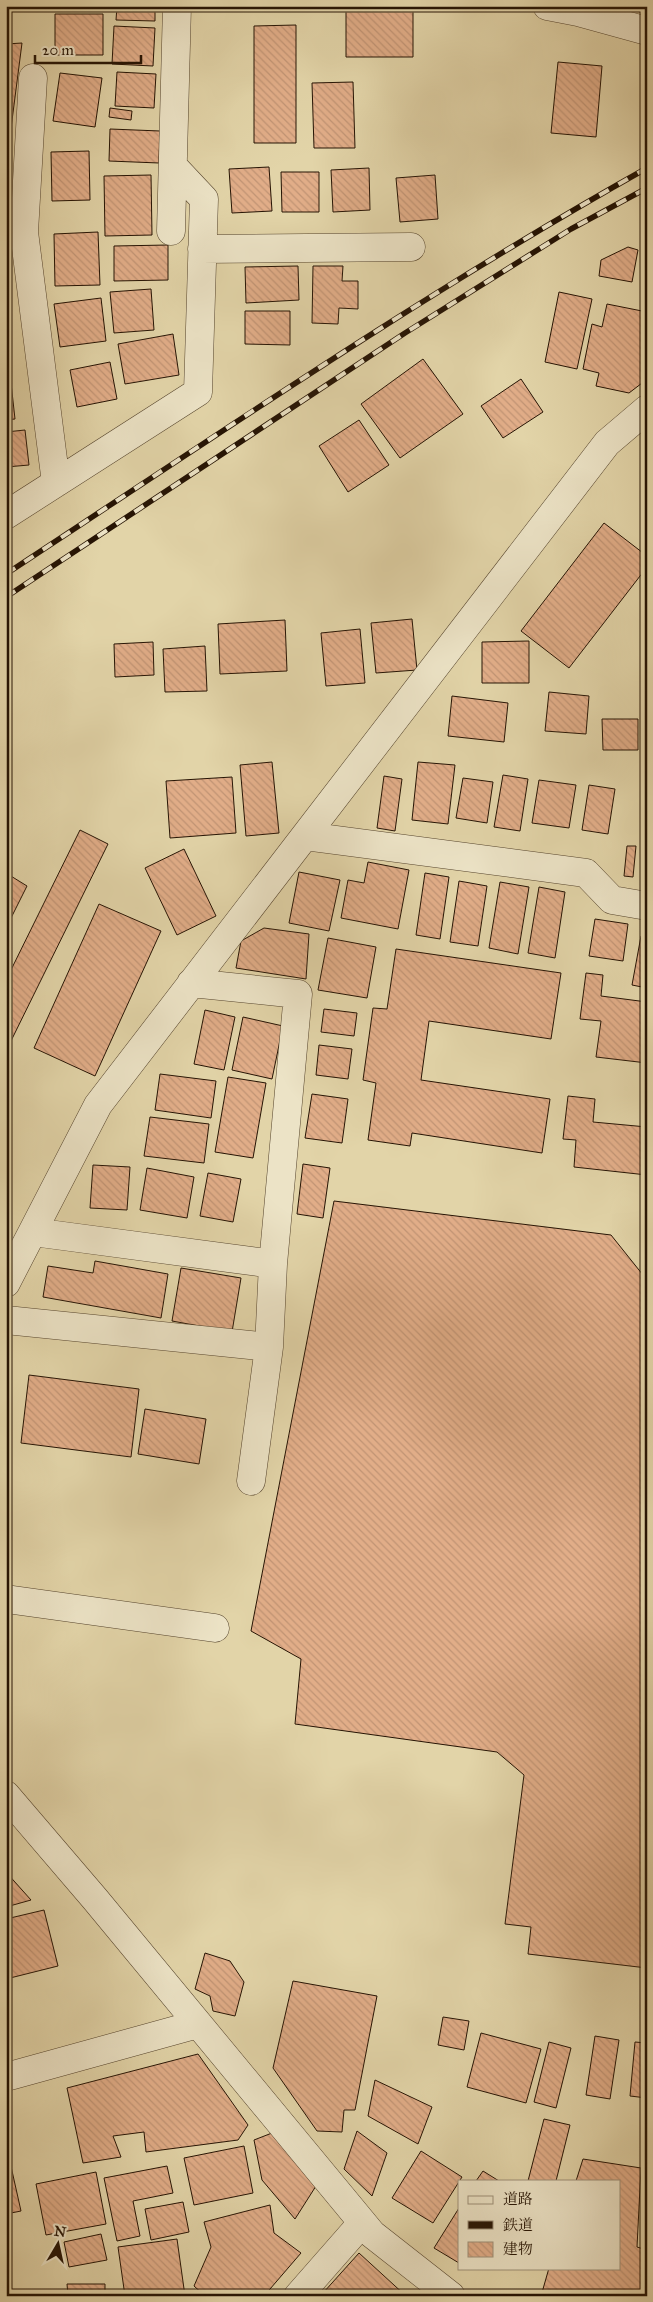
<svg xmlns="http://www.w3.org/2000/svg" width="653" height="2302" viewBox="0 0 653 2302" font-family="'IM FELL Great Primer','Noto Serif JP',serif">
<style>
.building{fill:url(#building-back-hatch);stroke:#261404}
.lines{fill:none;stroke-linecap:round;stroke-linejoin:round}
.minor-casing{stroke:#55442d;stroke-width:29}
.minor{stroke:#ece3c6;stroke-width:28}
.rail-casing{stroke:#261404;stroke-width:5.5}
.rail{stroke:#ece3c6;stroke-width:4;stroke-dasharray:11;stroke-linecap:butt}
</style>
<defs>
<pattern id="building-back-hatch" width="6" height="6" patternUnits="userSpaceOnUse" patternTransform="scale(1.25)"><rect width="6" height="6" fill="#e1ad88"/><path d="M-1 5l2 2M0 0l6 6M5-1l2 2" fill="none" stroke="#c19474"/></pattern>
</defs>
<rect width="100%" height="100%" fill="#e2d4a8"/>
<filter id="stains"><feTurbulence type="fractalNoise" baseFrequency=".004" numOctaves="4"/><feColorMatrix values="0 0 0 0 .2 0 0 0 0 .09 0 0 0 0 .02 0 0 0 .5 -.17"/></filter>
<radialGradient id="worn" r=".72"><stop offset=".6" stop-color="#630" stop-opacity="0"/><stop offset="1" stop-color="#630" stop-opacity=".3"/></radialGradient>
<path class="building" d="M47,6H99V8Z
M117,6H155V21L116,20Z
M346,11H413V57H346Z
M55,14H103V55H55Z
M296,25V143H254V26Z
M114,26L155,28L153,66L112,64Z
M22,43L10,136H6V44Z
M558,62L602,66L596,137L551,133Z
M117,72L156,74L154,108L115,106Z
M60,73L102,78L95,127L53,121Z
M353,82L355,148H314L312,83Z
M110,108L132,111L131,120L109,117Z
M110,129L160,131L159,163L109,161Z
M89,151L90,200L52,201L51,152Z
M269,167L272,211L232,213L229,169Z
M369,168L370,210L333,212L331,170Z
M281,172H319V212H282Z
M151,175L152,235L105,236L104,176Z
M435,175L438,219L400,222L396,178Z
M98,232L100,285L55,286L54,234Z
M168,245V280L114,281V246Z
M628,247L638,250L632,282L599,276L601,260Z
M298,266L299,300L246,303L245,267Z
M313,266H343L342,281H358V309L339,308L338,324L312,323Z
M151,289L154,330L114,333L110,292Z
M559,292L592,299L577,369L545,362Z
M101,298L106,341L60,347L54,304Z
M607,304L647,312V375L646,380L629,393L596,386L599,373L583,369L592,324L602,327Z
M245,311H290V345L245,344Z
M173,334L179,375L125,384L118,344Z
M423,359L463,414L400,458L361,404Z
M110,362L117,399L77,407L70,370Z
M6,374H10L15,419L6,420Z
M521,379L543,412L503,438L481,406Z
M359,420L389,465L348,492L319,446Z
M25,430L29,465L6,467V432Z
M604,523L647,556V567L569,668L521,631Z
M412,619L417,670L376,673L371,623Z
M285,620L287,671L220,674L218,624Z
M360,629L365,683L326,686L321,633Z
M529,641V683H482V642Z
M153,642L154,675L115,677L114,644Z
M205,646L207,691L165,692L163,649Z
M549,692L589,696L586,734L545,731Z
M452,696L508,703L504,742L448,736Z
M602,719H638V750H603Z
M272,762L279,833L246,836L240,765Z
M418,762L455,765L448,824L412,820Z
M503,775L528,779L520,831L494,827Z
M384,776L402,779L395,831L377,828Z
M232,777L236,833L170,838L166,781Z
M463,778L493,782L487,823L456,818Z
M539,780L576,785L569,828L532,823Z
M589,785L615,789L608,834L582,830Z
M80,830L108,844L8,1047L6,1046V980Z
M627,846H636L633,877L624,876Z
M184,849L216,916L177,935L145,868Z
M647,857V888H643Z
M368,862L409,870L398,929L341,918L348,880L364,883Z
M299,872L340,880L329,931L289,923Z
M6,873L27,886L6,928Z
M425,873L449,877L440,939L416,935Z
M459,881L487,886L478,946L450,942Z
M500,882L529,887L518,954L489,948Z
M539,887L565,892L555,958L528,953Z
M99,904L161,931L95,1076L34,1048Z
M595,919L628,924L623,961L589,956Z
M264,928L309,934L306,979L236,968L241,941Z
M641,936L647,937V988L632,985Z
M328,938L376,947L367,998L318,990Z
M396,949L561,973L551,1039L429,1021L421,1080L550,1099L542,1153L412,1133L410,1146L368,1140L376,1083L363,1080L373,1008L387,1009Z
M586,973L603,975L601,996L647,1002V1063L596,1057L601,1021L580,1019Z
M324,1009L357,1013L354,1036L321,1032Z
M205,1010L235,1017L224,1070L194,1064Z
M243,1017L283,1026L272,1079L232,1070Z
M319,1045L352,1049L348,1079L316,1075Z
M160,1074L216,1081L211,1118L155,1110Z
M228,1077L266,1083L253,1158L215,1152Z
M312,1094L348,1099L342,1143L305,1138Z
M568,1096L595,1099L593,1122L647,1127V1175L574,1167L576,1140L563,1139Z
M150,1117L209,1124L204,1163L144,1156Z
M303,1164L330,1168L323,1218L297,1214Z
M93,1165L130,1167L127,1210L90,1208Z
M147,1168L194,1177L187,1218L140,1210Z
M208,1173L241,1179L233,1222L200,1216Z
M334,1201L611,1235L647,1280V1968L528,1954L531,1927L505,1924L524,1775L497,1752L295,1724L301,1659L251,1631Z
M95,1261L168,1274L161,1318L43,1297L48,1266L93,1273Z
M181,1268L241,1278L232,1332L172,1321Z
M29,1375L139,1389L131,1457L21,1443Z
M145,1409L206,1419L199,1464L138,1454Z
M6,1872L31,1900L6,1907Z
M44,1910L58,1966L6,1979V1919Z
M205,1953L230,1961L244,1982L235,2016L213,2011L210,1996L195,1989Z
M293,1981L377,1996L355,2110H344L342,2132L317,2131L273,2068Z
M443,2017L469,2021L464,2050L438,2045Z
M481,2033L541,2049L526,2103L467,2087Z
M595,2036L619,2040L610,2099L586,2095Z
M549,2042L571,2048L556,2108L534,2102Z
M635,2042L647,2043V2098L630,2096Z
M198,2054L248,2125L238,2140L146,2152L144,2132L113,2136L121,2157L83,2163L67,2088Z
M375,2080L432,2107L418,2144L368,2116Z
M544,2119L570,2125L556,2181H528Z
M357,2131L387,2153L372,2196L344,2169Z
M272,2133L316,2186L295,2219L262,2180L254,2140Z
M244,2146L253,2193L194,2205L184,2158Z
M421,2151L462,2177L433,2223L392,2198Z
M6,2153H8L21,2211L6,2214Z
M583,2159L641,2168L637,2247L647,2250V2296H541L549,2268H619V2181H576Z
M167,2166L173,2193L133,2201L140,2236L117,2241L104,2178Z
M483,2171L499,2181H476Z
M96,2172L106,2224L46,2235L36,2184Z
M183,2202L189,2232L151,2240L145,2209Z
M270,2205L274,2233L301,2253L264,2296H205L194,2286L211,2247L204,2222Z
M459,2208V2263L434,2248Z
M101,2234L107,2260L69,2267L64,2242Z
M177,2239L185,2296H125L118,2247Z
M9,2252L12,2296H6V2253Z
M359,2253L406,2296H326L323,2293Z
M67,2284H105V2296H68Z"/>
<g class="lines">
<defs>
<path id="minor" d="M547,6L578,12L647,31
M33,78L24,232L56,483
M171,231L177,6
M202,249L411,247
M6,515L198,392L204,199L173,166
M305,836L586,873L612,900L647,906
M191,983L298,994L273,1264L269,1347L251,1481
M33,1232L273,1264
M6,1283L98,1105L607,443L647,409
M6,1320L269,1347
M6,1599L215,1628
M6,1795L95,1899L372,2234L451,2296
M6,2077L198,2024
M298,2296L362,2223"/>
</defs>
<use href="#minor" class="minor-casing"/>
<use href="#minor" class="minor"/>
<defs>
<path id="rail" d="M6,574C217,435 426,292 647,168
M6,597L405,333L571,229L647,188"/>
</defs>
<use href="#rail" class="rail-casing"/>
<use href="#rail" class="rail"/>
</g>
<rect width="653" height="2302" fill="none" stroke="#e2d4a8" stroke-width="25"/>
<rect x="8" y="8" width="638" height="2287" fill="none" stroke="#261404" stroke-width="2.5"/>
<rect x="12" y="12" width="628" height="2277" fill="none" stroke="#261404"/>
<rect x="458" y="2180" width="162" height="90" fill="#ece3c6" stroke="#9d9078"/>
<rect x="468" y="2196" width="25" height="8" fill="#ece3c6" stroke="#9d9078"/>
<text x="503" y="2204" font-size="15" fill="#261404">道路</text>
<rect x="468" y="2221" width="25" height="8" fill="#261404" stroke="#9d9078"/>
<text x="503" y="2230" font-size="15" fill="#261404">鉄道</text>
<rect x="468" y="2242" width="25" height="15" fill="url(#building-back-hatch)" stroke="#9d9078"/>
<text x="503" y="2254" font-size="15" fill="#261404">建物</text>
<g transform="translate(58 2244) rotate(9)" stroke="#ece3c6" stroke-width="4" paint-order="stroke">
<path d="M0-4L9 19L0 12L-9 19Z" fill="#261404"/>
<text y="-8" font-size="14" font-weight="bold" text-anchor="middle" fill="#261404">N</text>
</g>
<path d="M35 55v8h106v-8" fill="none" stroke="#261404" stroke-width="2.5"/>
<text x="42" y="55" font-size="15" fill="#261404" stroke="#ece3c6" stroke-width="4" paint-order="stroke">20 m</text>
<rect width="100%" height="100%" filter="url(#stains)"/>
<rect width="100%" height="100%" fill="url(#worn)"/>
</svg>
